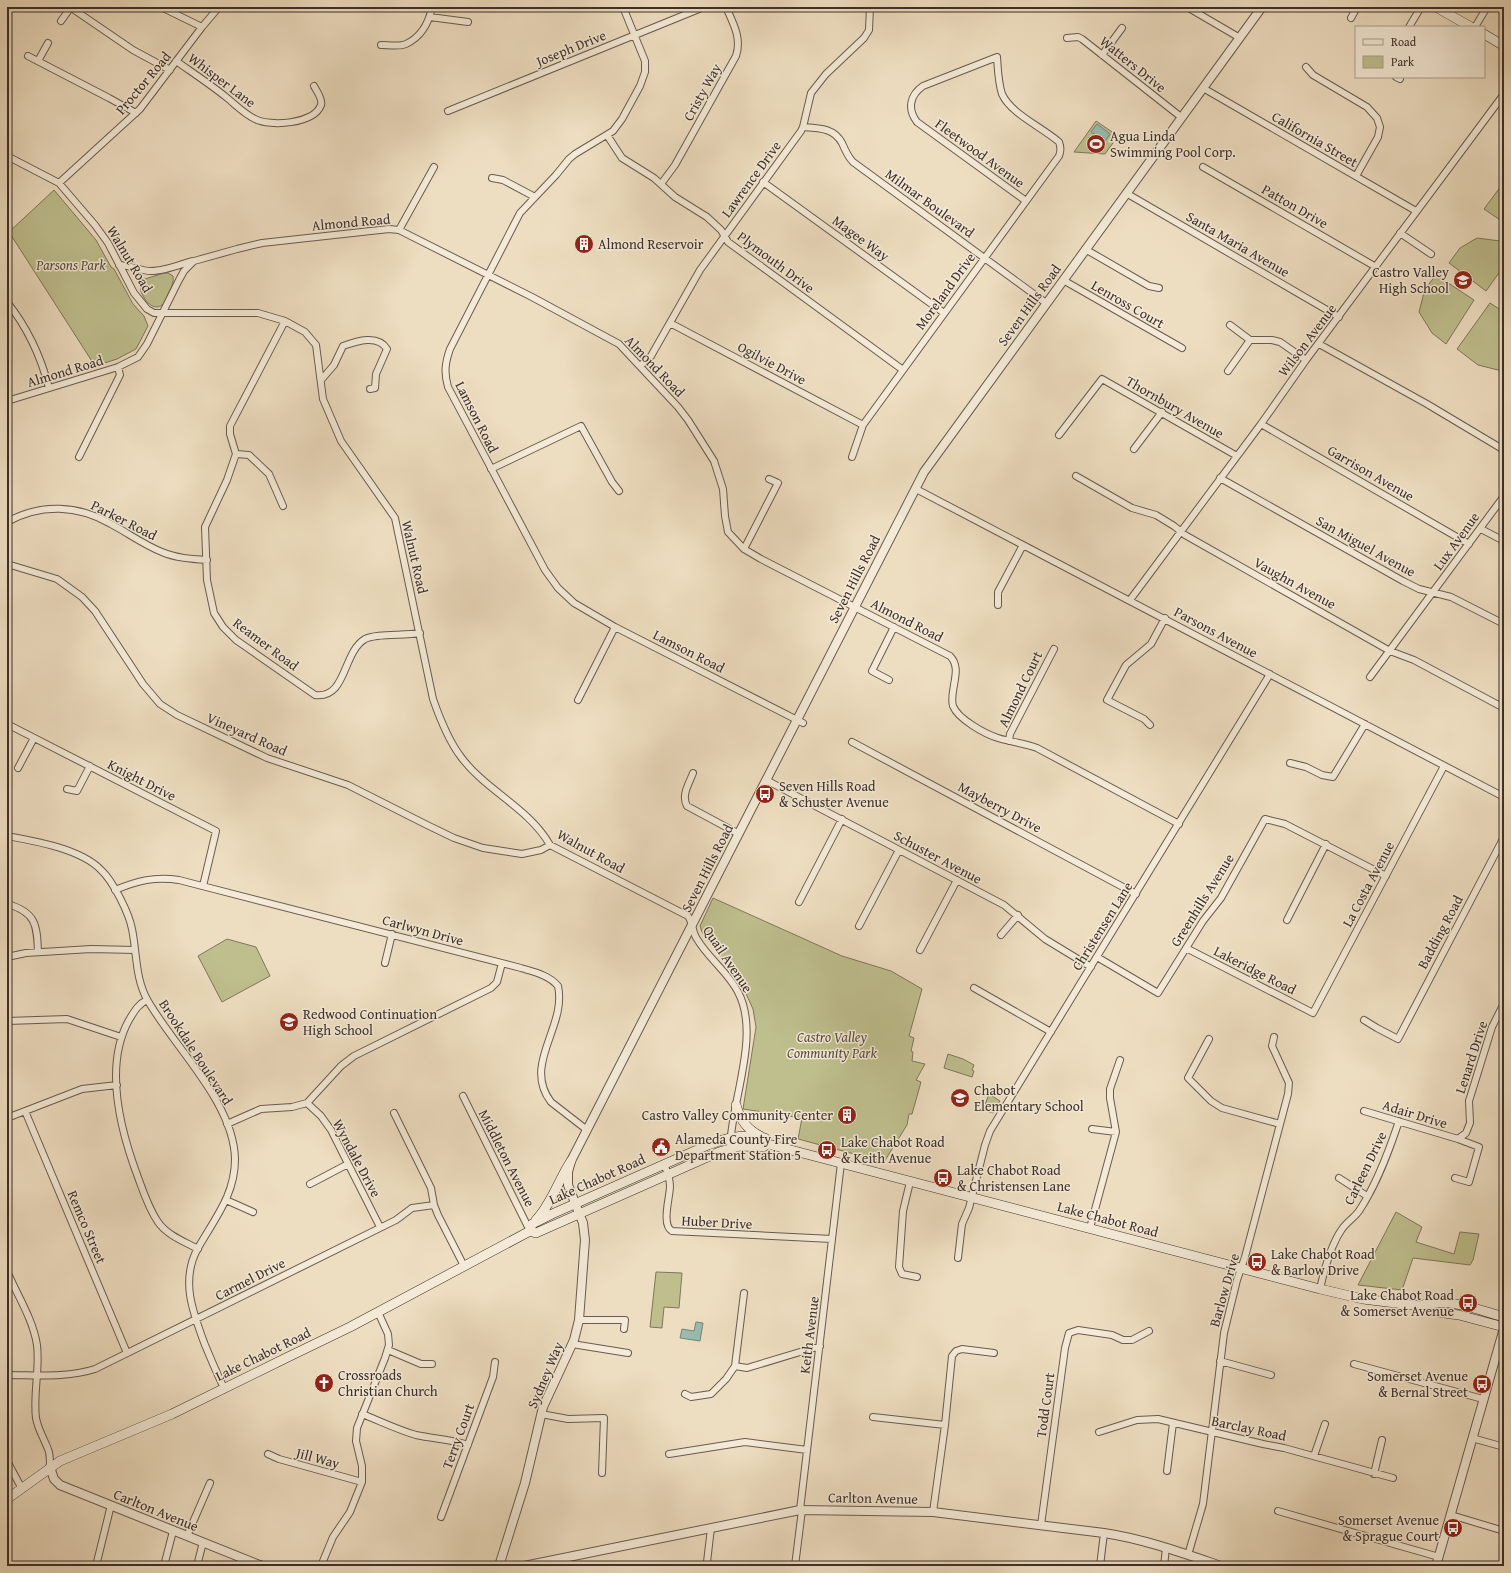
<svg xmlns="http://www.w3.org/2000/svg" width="1511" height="1573" viewBox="0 0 1511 1573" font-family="'Gentium Book Plus',serif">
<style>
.green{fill:#bfbf8e;stroke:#7e775c}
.water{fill:#9abcb0;stroke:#75847a}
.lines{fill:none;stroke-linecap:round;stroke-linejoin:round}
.minor-casing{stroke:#695b50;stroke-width:8}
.tertiary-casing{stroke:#695b50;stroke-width:10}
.secondary-casing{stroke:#3d2f2a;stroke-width:10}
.minor{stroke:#f4ead7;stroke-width:6}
.tertiary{stroke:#f4ead7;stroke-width:8}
.secondary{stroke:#f4ead7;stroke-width:9}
.labels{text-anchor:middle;stroke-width:3;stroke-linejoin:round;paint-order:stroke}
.street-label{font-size:14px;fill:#3d2f2a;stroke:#f4ead7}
.poi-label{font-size:14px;fill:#3d2f2a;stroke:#f4ead7;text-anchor:start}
.park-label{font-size:14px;font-style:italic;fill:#574c3e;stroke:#f4ead7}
</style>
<rect width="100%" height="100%" fill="#eedec1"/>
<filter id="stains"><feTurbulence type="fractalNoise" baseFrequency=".005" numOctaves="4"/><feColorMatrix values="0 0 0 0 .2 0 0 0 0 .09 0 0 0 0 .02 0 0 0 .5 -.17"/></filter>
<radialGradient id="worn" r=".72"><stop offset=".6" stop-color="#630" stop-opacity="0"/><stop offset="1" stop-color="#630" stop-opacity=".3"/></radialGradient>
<path class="green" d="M1096,121L1118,136L1105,154L1074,152Z
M1504,182V220H1500L1484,209Z
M54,190L96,240L111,267L114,269L133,304L144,316L148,326L136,349L117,359L95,366L9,232Z
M1477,238L1500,241L1504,244V266L1486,291L1449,263L1460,248Z
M164,273H168L173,276C174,283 171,288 168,294C166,298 165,303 162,305C151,314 135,290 142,280Z
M1436,275L1474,300L1446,344L1432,333L1419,312L1425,289Z
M1490,303L1504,312V371H1502L1478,365L1457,349Z
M713,898L842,956L891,971L922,989L909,1036L914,1038L911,1051L913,1052L912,1061L925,1064L916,1080L921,1082L912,1114H909L907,1125L884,1162L798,1139L802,1118L743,1109L756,1027L753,1009L743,987L702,932L700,926Z
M227,939L256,947L270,976L222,1002L198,956Z
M948,1054L963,1059L974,1065L972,1070L974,1071L972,1077L944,1068Z
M989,1094L1000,1101L993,1113L983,1110Z
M1396,1212L1422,1227L1416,1242L1454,1254L1460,1232L1479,1234L1473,1260L1470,1265L1413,1258L1402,1290L1358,1285Z
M656,1272L682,1273L679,1308L664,1307L662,1328L650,1327Z"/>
<path class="water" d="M1097,124L1110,134L1105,141L1091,132Z
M696,1322L703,1323L700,1341L680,1338L682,1329L694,1331Z"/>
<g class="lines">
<defs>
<path id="minor" d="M70,7L133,50L170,70
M161,7L202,27
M623,7L645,61V72L640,86L622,119L613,131L575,154L569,159L556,175L520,213L450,349C445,363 444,373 448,387L545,570L558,588L574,603L615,627L803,723
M1187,7L1240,38
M430,17L468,22
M1351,18L1357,7
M61,21L71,7
M1409,27L1421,7
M1475,27L1487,7
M1067,38L1078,37L1082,39L1181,117
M381,45C388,45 400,47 406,44C421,37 429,22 432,7
M1102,55L1122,28
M28,56L109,98L136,113
M38,61L48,43
M176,61C193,73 210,84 226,97C236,105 243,113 255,119C270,127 314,124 321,105C323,99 316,90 314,86
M1306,67L1313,75L1367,107L1377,118L1380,127L1378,137L1356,176
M1396,77L1400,79
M1203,88L1416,211
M448,111L704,7
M803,127C819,128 834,128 842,143C845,150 848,157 853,162L1046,303
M607,135L622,158L654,178L675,197L707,217L721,230L728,242L903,370
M7,156L59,183L95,225L108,243L134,293L147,309L154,313H258L285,321L305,332L316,345L323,399L341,441L395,518L433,699C440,719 448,740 461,757C486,791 528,807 550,845L688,916C693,923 692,932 697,939C708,958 728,972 738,992C761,1035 731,1101 730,1148
M1203,167L1376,267
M492,178L503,180L535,197
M763,182L944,313
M59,183L140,109L202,27L219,7
M661,184L675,165L736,56C742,38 733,23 726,7
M1126,193L1339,317
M399,230L434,167
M1400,233L1431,254
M1085,249L1149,286L1159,288
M119,265C130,265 140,271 151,271C164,271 179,265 192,261
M1063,280L1182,348
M7,302C27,327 41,357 49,388
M285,321L230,426V434L236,454L227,480L205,527L207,580L214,613L223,627L236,640L315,695C347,699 342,653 365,639C376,633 405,636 420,633
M670,323L863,425
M1230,325L1250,340H1272L1280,342L1306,360
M1319,344L1427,404L1504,450
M640,366L651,356L700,270L801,131L803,127L811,93L826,74L864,38L869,30L870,7
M1228,371L1250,340
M322,379L334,365L343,346C357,341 378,334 387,349L376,374L375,388L370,389
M7,401L118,367L138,357L147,344L179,280L184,271L194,261L237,249L262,243L389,229L399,230L532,297L619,344L678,407L688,420L714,461L723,489L725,516L728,532L744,549L761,559L950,656C958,664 956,674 954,685C953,692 951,699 953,706C958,719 985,734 998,738C1011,742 1024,743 1037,748L1179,824
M1261,424L1469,544
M1059,435L1102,379L1237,456
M1134,449L1162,412
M236,454L249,455L269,474L283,506
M79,457L120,375L118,367
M852,457L863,425L1059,156C1061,151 1061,147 1059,142C1042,127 1011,114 1002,94C998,82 998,69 997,57L923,86C910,95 907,109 917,122L1026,201
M491,469L581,426L612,482L619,491
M1076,476L1132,508L1156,515L1174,526L1185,535L1390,651L1414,660L1504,708
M1220,478L1403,581L1419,589L1451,597L1504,624
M916,489L1504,797
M7,522C41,503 78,505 111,524C128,533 144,545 162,552C176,558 191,559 207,560
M1481,529L1504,541
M744,549L778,483L769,479
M7,564L57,579L82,597L95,611L143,684L160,704L177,715L267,758L348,785L427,825L454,838L483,848L522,854L541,850L550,845
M1130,600L1261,424L1306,360L1504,94
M998,605V592L1023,545
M1370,677L1504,496
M889,680L872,671L894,627
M578,700L615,627
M7,724L216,831L203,886
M1150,725L1144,719L1107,700L1126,665L1151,644L1165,618
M1009,741L1010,734L1054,649
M852,742L1136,894
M1290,763L1306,767L1322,775L1333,777L1365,724
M18,768L34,738
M693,773C689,784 681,795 687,806L739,834
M766,780L1004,905L1045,939L1091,967
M67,789L77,791L90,766
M7,836C35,841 81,849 101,870C113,881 129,913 132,929C137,953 135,979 148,1001C175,1048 234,1103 235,1159C235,1195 215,1218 198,1248C180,1280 193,1313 205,1345C211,1359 217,1374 224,1388
M115,890C137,881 155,876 179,880L521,968C534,972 549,975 558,986C567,1027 522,1064 551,1102L587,1130
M799,902L842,819
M7,904C36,912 37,925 38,952
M1287,920L1326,844
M859,926L899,850
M1001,935L1018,915
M1186,948L1313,1013L1444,766
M920,950L957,880
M7,957L26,953L91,949L135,950
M1097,957L1158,993L1203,921L1221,898L1265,819L1285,824L1386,876
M385,963L392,934
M974,988L1051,1032
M147,1000C138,1004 134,1012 129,1020C103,1067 121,1133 139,1180C144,1194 149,1209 158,1222C167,1235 183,1241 198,1249
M1364,1020L1377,1028L1398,1039L1504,837
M7,1021L67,1019L121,1037
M1209,1039L1188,1078L1211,1101L1222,1108L1280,1124
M463,1096L530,1231
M307,1103L321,1116L331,1130L380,1227
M25,1111L127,1353
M1364,1111L1458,1139L1479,1147L1469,1182L1455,1178
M394,1113L431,1188L434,1205L438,1215L464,1266
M7,1118L82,1089L117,1085
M227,1124L261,1109L292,1107L307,1103L341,1066L354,1056L491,988L497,982L502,963
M1092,1129L1116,1132
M1458,1139L1466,1133L1470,1123L1469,1101L1492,1027L1504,1003
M664,1164C667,1171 670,1178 670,1186C670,1197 661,1225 672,1231L832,1239
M1339,1178L1367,1196
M910,1182L903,1211L899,1267L902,1274L917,1277
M310,1184L348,1164
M226,1200L253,1212
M1090,1228L1116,1132L1110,1098V1089L1120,1060
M958,1258L962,1224L969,1208L985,1145L990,1131L1270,674
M7,1271C17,1295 33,1319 37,1345C40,1369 33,1394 36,1418C38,1430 45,1440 49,1452C50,1457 50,1462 50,1467
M1320,1289C1324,1271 1332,1243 1342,1229C1347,1222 1355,1217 1359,1211C1377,1184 1389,1151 1399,1121
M579,1320H625L624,1329
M572,1344L628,1353
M388,1350L421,1364H432
M1220,1361L1271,1375
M1354,1364L1483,1399
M735,1366L747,1368L820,1346
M7,1375C36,1375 67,1378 95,1369L396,1220L412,1208L434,1205
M685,1394L691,1397L711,1394L726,1379L735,1366L744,1293
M362,1414C380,1421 398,1430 416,1435C434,1439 451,1439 468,1445
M541,1414L568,1419L604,1418L602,1473
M873,1417L945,1425
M1099,1432L1137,1420L1158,1419L1263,1444L1284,1448L1393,1478
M1472,1438L1504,1447
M268,1454L279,1459L362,1482
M669,1454L745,1442L807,1450
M1314,1456L1325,1424
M7,1461L21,1487
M1167,1471L1173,1423
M1374,1474L1382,1440
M800,1510L841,1163
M1278,1511L1439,1557
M933,1512L945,1425L952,1356L956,1351L962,1349L994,1353
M1451,1515L1504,1531
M441,1517L493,1377L495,1362
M1041,1525L1065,1348L1069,1333L1078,1330L1112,1335L1123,1340H1132L1149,1331
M187,1536L210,1483
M1188,1555L1203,1504L1224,1333L1237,1280L1245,1257L1288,1094L1289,1083L1272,1046L1274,1037
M96,1566L111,1505
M164,1566L173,1531
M197,1566L203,1542
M321,1566L333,1537L350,1512L362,1482V1466L356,1441L357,1428L385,1358L389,1345L388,1334L378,1312
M707,1566V1562L711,1528
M795,1566L802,1510
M1100,1566L1104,1533
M1164,1566L1166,1548"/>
<path id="tertiary" d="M50,1467L54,1479L60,1485L262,1566
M499,1566L525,1483L543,1407L574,1340L579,1320L585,1240L583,1223L568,1185V1172L571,1161L924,472L1262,7
M524,1566L800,1510L933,1512L1104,1533C1144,1539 1183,1553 1221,1566
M1436,1566L1504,1328"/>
<path id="secondary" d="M1436,7L1471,27
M1484,34L1504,46
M736,1105C740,1120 747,1129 760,1136
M536,1220C551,1205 559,1179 571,1161
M530,1231L536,1233L719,1152L740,1146L763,1147L768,1144L1320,1289L1363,1299L1420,1306L1429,1311L1459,1315L1504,1327
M1420,1306C1447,1296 1478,1310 1504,1317
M7,1499L60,1461L172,1414L288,1357L350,1327L530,1231L532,1224L552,1214L708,1145C725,1138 746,1133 765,1138L768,1144"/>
</defs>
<use href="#minor" class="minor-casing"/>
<use href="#tertiary" class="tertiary-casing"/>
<use href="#secondary" class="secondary-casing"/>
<use href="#minor" class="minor"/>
<use href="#tertiary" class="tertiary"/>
<use href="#secondary" class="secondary"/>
</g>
<defs>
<symbol id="stadium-disc" viewBox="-11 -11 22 22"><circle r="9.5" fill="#8f2418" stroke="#f4ead7"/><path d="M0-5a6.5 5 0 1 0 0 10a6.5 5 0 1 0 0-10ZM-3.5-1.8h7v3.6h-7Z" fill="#fff"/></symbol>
<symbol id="building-disc" viewBox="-11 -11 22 22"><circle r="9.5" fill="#8f2418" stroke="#f4ead7"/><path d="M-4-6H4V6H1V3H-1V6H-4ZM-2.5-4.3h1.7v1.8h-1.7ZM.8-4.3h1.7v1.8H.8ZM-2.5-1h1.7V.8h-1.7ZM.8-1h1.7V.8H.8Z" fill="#fff"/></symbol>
<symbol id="school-disc" viewBox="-11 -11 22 22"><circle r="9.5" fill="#8f2418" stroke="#f4ead7"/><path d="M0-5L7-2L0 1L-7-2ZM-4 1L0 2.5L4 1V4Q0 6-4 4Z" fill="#fff"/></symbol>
<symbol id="bus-disc" viewBox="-11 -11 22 22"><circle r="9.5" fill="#8f2418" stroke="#f4ead7"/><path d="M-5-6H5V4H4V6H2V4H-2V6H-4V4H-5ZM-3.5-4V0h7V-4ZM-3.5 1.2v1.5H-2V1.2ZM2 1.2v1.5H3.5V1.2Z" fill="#fff"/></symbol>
<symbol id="civic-disc" viewBox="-11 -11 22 22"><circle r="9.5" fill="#8f2418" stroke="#f4ead7"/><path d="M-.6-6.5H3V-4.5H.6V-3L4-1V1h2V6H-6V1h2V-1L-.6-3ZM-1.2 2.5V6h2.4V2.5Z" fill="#fff"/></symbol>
<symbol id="church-disc" viewBox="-11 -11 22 22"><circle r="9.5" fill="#8f2418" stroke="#f4ead7"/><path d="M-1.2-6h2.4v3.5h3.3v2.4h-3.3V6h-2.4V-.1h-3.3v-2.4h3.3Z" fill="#fff"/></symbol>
</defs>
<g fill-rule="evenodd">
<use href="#stadium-disc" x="1085" y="133" width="22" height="22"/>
<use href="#building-disc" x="573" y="233" width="22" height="22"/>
<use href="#school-disc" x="1452" y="269" width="22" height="22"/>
<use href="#bus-disc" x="754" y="783" width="22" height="22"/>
<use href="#school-disc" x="278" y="1011" width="22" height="22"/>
<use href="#school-disc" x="949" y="1087" width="22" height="22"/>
<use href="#building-disc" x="836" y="1104" width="22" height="22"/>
<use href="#civic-disc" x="650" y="1136" width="22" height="22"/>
<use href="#bus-disc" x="816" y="1139" width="22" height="22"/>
<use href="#bus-disc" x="932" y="1167" width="22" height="22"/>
<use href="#bus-disc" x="1246" y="1251" width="22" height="22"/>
<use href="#bus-disc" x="1457" y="1292" width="22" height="22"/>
<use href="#church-disc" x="313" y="1372" width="22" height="22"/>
<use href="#bus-disc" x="1471" y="1373" width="22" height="22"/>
<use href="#bus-disc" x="1442" y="1517" width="22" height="22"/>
</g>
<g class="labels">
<g class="street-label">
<text transform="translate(571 48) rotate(-22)" y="5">Joseph Drive</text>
<text transform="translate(1133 64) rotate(39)" y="5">Watters Drive</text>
<text transform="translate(222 80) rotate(37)" y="5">Whisper Lane</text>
<text transform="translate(143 83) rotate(-50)" y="5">Proctor Road</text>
<text transform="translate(702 92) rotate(-61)" y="5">Cristy Way</text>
<text transform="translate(1315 139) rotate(30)" y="5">California Street</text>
<text transform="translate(980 153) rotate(36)" y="5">Fleetwood Avenue</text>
<text transform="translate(751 179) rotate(-54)" y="5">Lawrence Drive</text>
<text transform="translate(930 203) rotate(36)" y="5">Milmar Boulevard</text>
<text transform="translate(1295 206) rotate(30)" y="5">Patton Drive</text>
<text transform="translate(351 222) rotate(-5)" y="5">Almond Road</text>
<text transform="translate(861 238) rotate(36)" y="5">Magee Way</text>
<text transform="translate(1238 244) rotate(30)" y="5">Santa Maria Avenue</text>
<text transform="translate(130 259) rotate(59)" y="5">Walnut Road</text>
<text transform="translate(776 262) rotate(37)" y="5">Plymouth Drive</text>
<text transform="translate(945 291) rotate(-54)" y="5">Moreland Drive</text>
<text transform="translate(1128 304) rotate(30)" y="5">Lenross Court</text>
<text transform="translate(1029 305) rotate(-54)" y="5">Seven Hills Road</text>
<text transform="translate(1307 340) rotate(-53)" y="5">Wilson Avenue</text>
<text transform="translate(772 363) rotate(28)" y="5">Ogilvie Drive</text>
<text transform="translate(655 366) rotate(46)" y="5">Almond Road</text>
<text transform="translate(65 371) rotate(-17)" y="5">Almond Road</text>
<text transform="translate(1175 407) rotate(30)" y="5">Thornbury Avenue</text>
<text transform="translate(477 417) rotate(63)" y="5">Lamson Road</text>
<text transform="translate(1371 473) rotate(30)" y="5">Garrison Avenue</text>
<text transform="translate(124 520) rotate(27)" y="5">Parker Road</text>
<text transform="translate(1456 541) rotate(-54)" y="5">Lux Avenue</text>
<text transform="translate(1366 546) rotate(29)" y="5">San Miguel Avenue</text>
<text transform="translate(415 557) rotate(77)" y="5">Walnut Road</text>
<text transform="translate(854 579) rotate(-63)" y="5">Seven Hills Road</text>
<text transform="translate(1295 583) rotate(29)" y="5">Vaughn Avenue</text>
<text transform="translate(907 620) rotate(27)" y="5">Almond Road</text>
<text transform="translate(1216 632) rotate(28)" y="5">Parsons Avenue</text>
<text transform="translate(266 644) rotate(37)" y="5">Reamer Road</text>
<text transform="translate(689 651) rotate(27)" y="5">Lamson Road</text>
<text transform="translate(1020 689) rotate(-64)" y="5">Almond Court</text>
<text transform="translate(247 734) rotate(24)" y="5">Vineyard Road</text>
<text transform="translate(142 780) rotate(27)" y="5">Knight Drive</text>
<text transform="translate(1000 807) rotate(28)" y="5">Mayberry Drive</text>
<text transform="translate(591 851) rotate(29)" y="5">Walnut Road</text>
<text transform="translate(938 857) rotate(28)" y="5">Schuster Avenue</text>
<text transform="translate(707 868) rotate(-63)" y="5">Seven Hills Road</text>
<text transform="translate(1368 884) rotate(-62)" y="5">La Costa Avenue</text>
<text transform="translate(1202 900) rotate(-58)" y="5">Greenhills Avenue</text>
<text transform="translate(1102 926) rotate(-58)" y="5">Christensen Lane</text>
<text transform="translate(423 930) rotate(15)" y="5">Carlwyn Drive</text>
<text transform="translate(1440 932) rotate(-62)" y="5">Badding Road</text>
<text transform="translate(728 959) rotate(56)" y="5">Quail Avenue</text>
<text transform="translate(1255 970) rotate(27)" y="5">Lakeridge Road</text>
<text transform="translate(196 1052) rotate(57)" y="5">Brookdale Boulevard</text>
<text transform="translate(1471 1057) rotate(-72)" y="5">Lenard Drive</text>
<text transform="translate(1415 1114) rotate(17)" y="5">Adair Drive</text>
<text transform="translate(357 1158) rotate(62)" y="5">Wyndale Drive</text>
<text transform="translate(507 1158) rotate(63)" y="5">Middleton Avenue</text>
<text transform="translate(1365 1168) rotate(-64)" y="5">Carleen Drive</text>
<text transform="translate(597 1179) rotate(-24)" y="5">Lake Chabot Road</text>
<text transform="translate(1108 1219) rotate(15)" y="5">Lake Chabot Road</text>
<text transform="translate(717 1222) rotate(3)" y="5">Huber Drive</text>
<text transform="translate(87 1227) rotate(67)" y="5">Remco Street</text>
<text transform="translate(250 1279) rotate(-27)" y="5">Carmel Drive</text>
<text transform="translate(1224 1290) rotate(-74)" y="5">Barlow Drive</text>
<text transform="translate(809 1335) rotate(-83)" y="5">Keith Avenue</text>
<text transform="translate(263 1354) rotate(-26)" y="5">Lake Chabot Road</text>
<text transform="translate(545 1375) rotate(-67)" y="5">Sydney Way</text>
<text transform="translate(1045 1405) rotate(-82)" y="5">Todd Court</text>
<text transform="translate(1249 1428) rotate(12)" y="5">Barclay Road</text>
<text transform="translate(458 1436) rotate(-70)" y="5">Terry Court</text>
<text transform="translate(318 1458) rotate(15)" y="5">Jill Way</text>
<text transform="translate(873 1498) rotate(1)" y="5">Carlton Avenue</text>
<text transform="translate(156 1510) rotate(22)" y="5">Carlton Avenue</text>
</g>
<g class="poi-label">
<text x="1110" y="141">Agua Linda<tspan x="1110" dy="16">Swimming Pool Corp.</tspan></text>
<text x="598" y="249">Almond Reservoir</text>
<text x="1449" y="277" text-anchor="end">Castro Valley<tspan x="1449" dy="16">High School</tspan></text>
<text x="779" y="791">Seven Hills Road<tspan x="779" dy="16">&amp; Schuster Avenue</tspan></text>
<text x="303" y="1019">Redwood Continuation<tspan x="303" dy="16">High School</tspan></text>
<text x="974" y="1095">Chabot<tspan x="974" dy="16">Elementary School</tspan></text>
<text x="833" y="1120" text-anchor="end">Castro Valley Community Center</text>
<text x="675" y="1144">Alameda County Fire<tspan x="675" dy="16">Department Station 5</tspan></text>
<text x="841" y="1147">Lake Chabot Road<tspan x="841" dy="16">&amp; Keith Avenue</tspan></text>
<text x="957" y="1175">Lake Chabot Road<tspan x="957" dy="16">&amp; Christensen Lane</tspan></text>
<text x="1271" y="1259">Lake Chabot Road<tspan x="1271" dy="16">&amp; Barlow Drive</tspan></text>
<text x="1454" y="1300" text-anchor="end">Lake Chabot Road<tspan x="1454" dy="16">&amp; Somerset Avenue</tspan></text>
<text x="338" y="1380">Crossroads<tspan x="338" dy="16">Christian Church</tspan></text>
<text x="1468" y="1381" text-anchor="end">Somerset Avenue<tspan x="1468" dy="16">&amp; Bernal Street</tspan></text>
<text x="1439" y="1525" text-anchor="end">Somerset Avenue<tspan x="1439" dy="16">&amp; Sprague Court</tspan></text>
</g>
<g class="park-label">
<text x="71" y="270">Parsons Park</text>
<text x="832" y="1042">Castro Valley<tspan x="832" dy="16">Community Park</tspan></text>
</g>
</g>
<rect width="1511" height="1573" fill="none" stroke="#eedec1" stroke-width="24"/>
<rect x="8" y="8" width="1495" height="1557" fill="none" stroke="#3d2f2a" stroke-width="2"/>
<rect x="12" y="12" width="1487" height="1549" fill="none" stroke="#3d2f2a"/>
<rect x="1355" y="26" width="130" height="52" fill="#f4ead7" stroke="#ab9f92"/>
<rect x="1363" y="39" width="20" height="6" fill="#f4ead7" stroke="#ab9f92"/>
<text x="1391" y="46" font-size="12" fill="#3d2f2a">Road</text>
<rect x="1363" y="56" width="20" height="12" fill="#bfbf8e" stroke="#ab9f92"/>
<text x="1391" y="66" font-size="12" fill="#3d2f2a">Park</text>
<rect width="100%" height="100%" filter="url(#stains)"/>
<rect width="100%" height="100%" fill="url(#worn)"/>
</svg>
